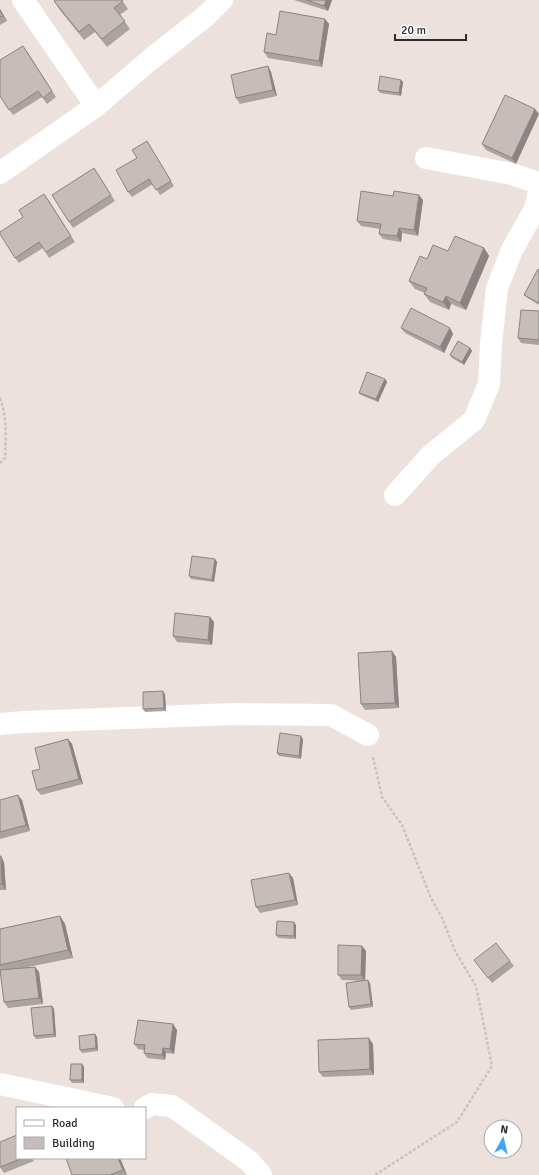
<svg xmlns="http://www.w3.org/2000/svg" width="539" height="1175" viewBox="0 0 539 1175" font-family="Signika,sans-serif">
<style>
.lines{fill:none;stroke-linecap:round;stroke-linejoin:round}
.path{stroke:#c4c4c4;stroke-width:2.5;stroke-dasharray:3 2;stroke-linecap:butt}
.minor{stroke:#fff;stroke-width:22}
.wall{fill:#aaa3a0}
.shaded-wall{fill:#8b8482}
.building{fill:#c6bdba;stroke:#8b8482}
</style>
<rect width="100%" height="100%" fill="#ede1de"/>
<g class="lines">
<path class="path" d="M0,398C7,416 6,438 5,458L0,463
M373,757L382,797L402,825L431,898L442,918L456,953L476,986L492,1066L457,1122L375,1175"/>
<path class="minor" d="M23,0L96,106
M426,158L512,174L539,183
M0,173L96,106L151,59L207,15L222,0
M395,495L431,455L474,420L489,384L491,344L497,288L512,250L535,209L539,192
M0,724L23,722L234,714L331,715L368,735
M0,1084L113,1108
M145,1108L152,1104L172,1106L249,1161L261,1175"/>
</g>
<path class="wall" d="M122,0L128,9L120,15L130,29L107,47L95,32L84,40L59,9L54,1Z
M294,0H332L328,11Z
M0,9L7,21L0,25Z
M325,19L329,24L322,67L268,58L264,52L276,35Z
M27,51L56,97L47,104L42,97L13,115L0,96Z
M268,66L271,72L277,96L240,104L236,98Z
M401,80L403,82L401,96L380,93L378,90Z
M505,95L516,164L486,150L482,144Z
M147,141L174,186L160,195L153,184L132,197L128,192L137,158Z
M98,174L115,201L73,228L69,222Z
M48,199L75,242L49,258L43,248L19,263L15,258L23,217Z
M423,200L418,236L402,233L401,242L383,239L379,234L380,229L361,226L357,221Z
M484,248L489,256L466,310L451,304L449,310L430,302L424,294L425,293L415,289L409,281L427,259L448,251Z
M539,270V305L526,297L524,295Z
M539,311V345L521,343L518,338Z
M401,328H450L453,334L444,353L405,333Z
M470,348L472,351L464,365L452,358L450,355Z
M385,379L387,382L378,402L361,395L359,393Z
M215,559L217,562L214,582L191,579L189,576Z
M214,622L212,645L177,642L173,636Z
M392,651L396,657L399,708L365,710L361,704Z
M165,694L166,711L145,712L143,709Z
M68,739L72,744L83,784L41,795L37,790L40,769Z
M303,739L301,759L279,756L277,753Z
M0,800H22L30,831L0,839Z
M0,856L4,862L6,890H0Z
M293,878L298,905L260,913L256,907Z
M60,916L65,924L73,958L28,967H35L39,972L43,1004L8,1008L4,1002L1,973L0,974V929Z
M296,925V939L278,938L276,935Z
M362,946L366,951L365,981L370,983L373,1007L351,1010L349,1007L364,981L342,980L338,975Z
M474,960L510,961L514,966L492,983Z
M52,1006L54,1009L56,1037L36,1039L34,1036Z
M177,1030L174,1054L166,1053L165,1060L147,1058L144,1053V1050L138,1049L134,1044Z
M95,1034L97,1037L98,1051L82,1053L80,1050Z
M373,1044L374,1075L323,1077L319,1072Z
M82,1064L84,1067V1083H72L70,1080Z
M0,1142L17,1158H32L34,1161L4,1173L0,1167Z
M66,1158H120L127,1175H72Z"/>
<path class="shaded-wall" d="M326,0H332L328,11L324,6Z
M0,9L7,21L3,16L0,10Z
M325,19L329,24L322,67L319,61Z
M268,66L271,72L277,96L273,90Z
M401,80L403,82L401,96L399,93Z
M535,109L539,114L516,164L512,158Z
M419,195L423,200L418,236L414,230Z
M399,228L402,233L401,242L397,236Z
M484,248L489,256L466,310L460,303Z
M446,296L451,304L449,310L443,302Z
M450,328L453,334L444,353L440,347Z
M470,348L472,351L464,365L462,362Z
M385,379L387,382L378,402L376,399Z
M215,559L217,562L214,582L212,580Z
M210,617L214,622L212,645L208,640Z
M392,651L396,657L399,708L395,703Z
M163,691L165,694L166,711L164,708Z
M301,736L303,739L301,759L299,756Z
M68,739L72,744L83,784L79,779Z
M18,795L22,800L30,831L26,825Z
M1,856L4,862L6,890L2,884Z
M289,873L293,878L298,905L295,900Z
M60,916L65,924L73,958L68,950Z
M294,922L296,925V939L294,936Z
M362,946L366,951L365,981L361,975Z
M35,967L39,972L43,1004L39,998Z
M368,980L370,983L373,1007L371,1004Z
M52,1006L54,1009L56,1037L54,1034Z
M173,1024L177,1030L174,1054L170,1049Z
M95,1034L97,1037L98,1051L96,1048Z
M369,1038L373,1044L374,1075L370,1069Z
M163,1048L166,1053L165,1060L162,1055Z
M82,1064L84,1067V1083L82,1080Z
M118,1158H120L127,1175L123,1170Z"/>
<path class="building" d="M55,0H122L123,1L114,8L125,21L102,39L89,24L79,32L54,1Z
M307,0H326L324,6Z
M0,10L3,16L0,17Z
M280,11L325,19L319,61L264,52L267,33L276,35Z
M23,46L52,91L43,98L38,91L9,110L0,96V60Z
M268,66L273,90L236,98L231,75Z
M380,76L401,80L399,93L378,90Z
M505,95L535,109L512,158L482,144Z
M147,141L171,181L156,190L149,179L128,192L116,170L137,158L132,150Z
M94,168L111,195L69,222L52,195Z
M361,191L393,196L394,191L419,195L414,230L399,228L397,236L379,234L381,224L357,221Z
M44,194L71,236L46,252L39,242L15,258L0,234V232L23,217L19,210Z
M455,236L484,248L460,303L446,296L443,302L424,294L427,288L409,281L420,256L427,259L433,245L448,251Z
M538,269L539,270V303L524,295Z
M411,308L450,328L440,347L401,328Z
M521,310L539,311V340L518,338Z
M458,341L470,348L462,362L450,355Z
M367,372L385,379L376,399L359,393Z
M192,556L215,559L212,580L189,576Z
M175,613L210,617L208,640L173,636Z
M392,651L395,703L361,704L358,653Z
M163,691L164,708L143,709V692Z
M280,733L301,736L299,756L277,753Z
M68,739L79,779L37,790L32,771L40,769L35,748Z
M18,795L26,825L0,832V800Z
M0,856H1L2,884H0Z
M289,873L295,900L256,907L251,880Z
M60,916L68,950L0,965V929Z
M277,921L294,922V936L276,935Z
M496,943L510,961L488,978L474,960Z
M338,945L362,946L361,975H338Z
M35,967L39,998L4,1002L0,970Z
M368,980L371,1004L349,1007L346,983Z
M52,1006L54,1034L34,1036L31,1008Z
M138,1020L173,1024L170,1049L163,1048L162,1055L144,1053L145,1045L134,1044Z
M95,1034L96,1048L80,1050L79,1036Z
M369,1038L370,1069L319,1072L318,1040Z
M71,1064H82V1080H70Z
M17,1135V1158H23L0,1167V1142Z
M66,1158H118L123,1170L110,1175H72Z"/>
<rect x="16" y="1107" width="130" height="52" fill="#ffffff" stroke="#ababab"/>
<rect x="24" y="1120" width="20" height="6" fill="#ffffff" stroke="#ababab"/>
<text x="52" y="1127" font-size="12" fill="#2c2c2c">Road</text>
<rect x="24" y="1137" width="20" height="12" fill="#c6bdba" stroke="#ababab"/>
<text x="52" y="1147" font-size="12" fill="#2c2c2c">Building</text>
<g transform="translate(503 1139) rotate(8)"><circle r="19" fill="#ffffff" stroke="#ababab"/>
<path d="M0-3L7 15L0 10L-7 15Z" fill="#41a4f7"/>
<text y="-6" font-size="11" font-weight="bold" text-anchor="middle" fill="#2c2c2c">N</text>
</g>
<path d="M395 34v6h71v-6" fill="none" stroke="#2c2c2c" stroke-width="2"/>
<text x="401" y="34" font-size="12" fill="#2c2c2c" stroke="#ffffff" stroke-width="3" paint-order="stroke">20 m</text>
</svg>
